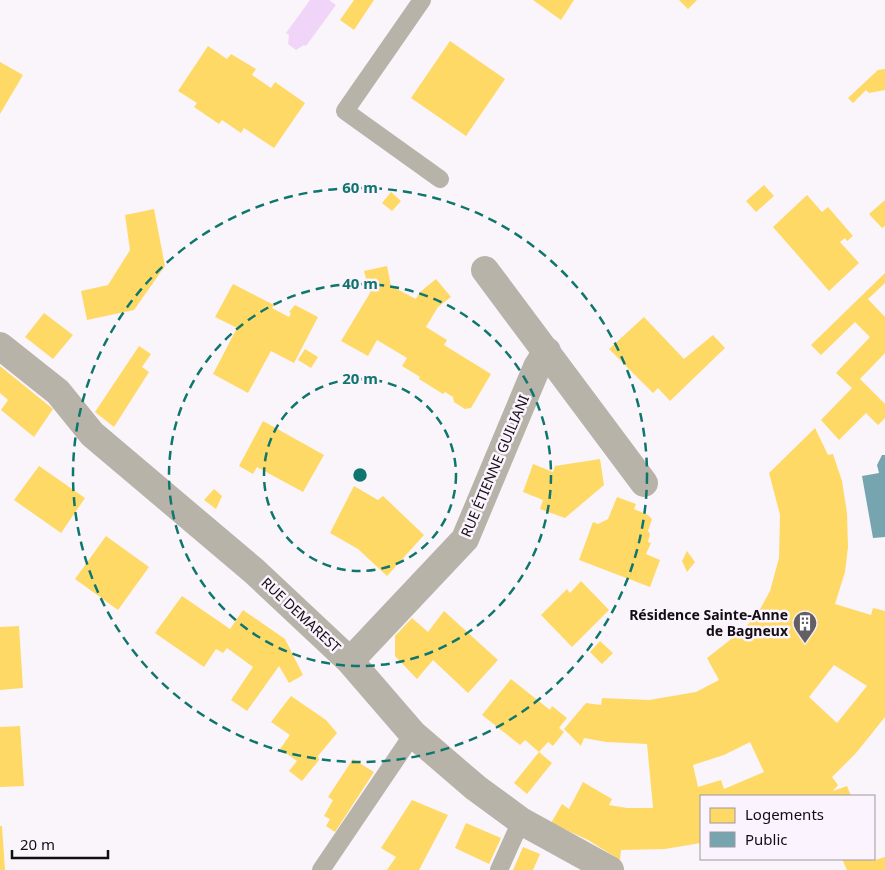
<svg xmlns="http://www.w3.org/2000/svg" width="885" height="870" viewBox="0 0 885 870" font-family="'Noto Sans',sans-serif">
<style>
.water{fill:#f1d5f8}
.homes{fill:#ffd966;fill-rule:evenodd}
.public{fill:#76a5af}
.lines{fill:none;stroke-linecap:round;stroke-linejoin:round}
.service{stroke:#b7b3a9;stroke-width:18}
.minor{stroke:#b7b3a9;stroke-width:28}
.ring{fill:none;stroke:#0f766e;stroke-width:2.5;stroke-dasharray:9 6}
.labels{text-anchor:middle;stroke-width:5;stroke-linejoin:round;paint-order:stroke}
.street-label{font-size:14px;fill:#120e13;stroke:#fbf3fd}
.poi-label{font-size:14px;font-weight:bold;fill:#120e13;stroke:#fbf3fd;text-anchor:end}
.centre{fill:#0f766e;stroke:#fbf3fd;stroke-width:2.5}
.ring-label{font-size:15px;text-anchor:middle;font-weight:bold;fill:#0f766e;stroke:#fbf3fd;stroke-width:5;stroke-linejoin:round;paint-order:stroke}
</style>
<rect width="100%" height="100%" fill="#faf5fb"/>
<path class="water" d="M310,0H329L336,5L306,46L304,45L296,50L288,44L289,35L286,33Z"/>
<path class="homes" d="M354,0H374L354,30L340,20Z
M533,0H574L561,20Z
M679,0H697L688,9Z
M450,41L505,79L466,136L411,98Z
M208,46L227,59L231,54L256,69L252,75L271,88L275,82L305,103L274,148L244,128L241,133L222,120L219,124L194,107L197,103L178,91Z
M0,62L23,75L0,114Z
M885,69V90L869,93L866,90L853,103L848,98L878,70Z
M764,185L774,196L756,212L746,201Z
M391,192L401,201L392,211L382,203Z
M807,195L822,212L828,207L853,236L847,241L845,238L840,242L859,263L829,291L773,227Z
M885,200V226L882,228L869,214Z
M154,209L165,266L134,310L87,320L81,291L108,285L130,250L125,215Z
M387,266L391,286L416,299L420,292L436,279L451,297L438,307L426,327L447,340L444,345L491,374L471,408L465,409L454,402L453,397L445,392L443,394L419,379L420,377L402,366L407,358L377,340L368,356L341,341L370,293L364,271Z
M885,273V283L868,299L885,317V353L860,379L885,404V418L878,425L866,413L839,440L821,420L852,388L836,373L870,337L855,322L821,355L811,345Z
M233,284L274,305L272,308L289,317L291,313L289,312L295,305L318,317L294,363L271,351L248,393L213,374L237,328L215,317Z
M44,313L73,335L53,359L25,337Z
M644,317L684,359L713,335L725,348L670,401L658,388L653,393L609,349Z
M139,346L151,354L142,367L149,372L114,427L95,412Z
M305,349L318,357L311,368L298,360Z
M0,366L53,409L34,437L1,410L8,400L0,393Z
M263,421L324,455L303,492L257,467L253,474L239,466Z
M815,428L828,455L833,454L842,481L847,513L848,547L845,572L835,604L871,615L873,608L885,611V717L856,753L832,777L838,785L833,791L847,786L851,796H701V843L665,849L621,850L620,860L588,840L551,823L562,804L569,809L583,782L612,799L609,805L627,808H653L647,744L606,742L584,738L581,746L564,729L586,703L601,705L602,698L649,700L696,692L719,680L707,658L744,629L759,611L770,591L779,558L780,515L769,473ZM834,665L867,686L837,723L809,697ZM750,742L764,772L724,789L721,780L698,787L693,765L724,755Z
M600,459L604,485L565,518L540,509L543,500L523,492L533,464L553,472L555,466Z
M39,466L85,498L61,533L14,500Z
M354,486L378,500L383,496L424,535L387,576L358,549L330,533Z
M214,489L222,496L216,509L204,500Z
M617,497L636,504L634,509L648,515L652,519L648,531L650,534L648,542L651,543L646,554L660,560L650,587L579,560L593,522L598,524L608,519Z
M106,536L149,567L118,610L75,579Z
M687,551L695,562L687,572L682,561Z
M581,581L609,610L572,647L541,615L567,589L570,593Z
M182,596L230,629L243,610L285,639L303,675L289,683L279,666L247,711L231,700L253,667L227,648L223,653L216,649L204,667L155,633Z
M444,611L498,660L468,693L433,660L417,679L395,656V636L412,618L428,632Z
M19,626L23,688L0,690V627Z
M600,641L613,653L602,664L590,652Z
M511,679L550,710L552,706L567,718L559,728L564,732L553,746L548,742L539,752L525,740L520,745L482,715Z
M291,696L326,720L337,733L318,756L319,760L302,781L289,771L297,761L280,749L290,735L271,722Z
M20,726L24,786L0,787V727Z
M539,752L552,763L527,794L514,783Z
M353,759L374,772L335,832L326,826L330,819L324,816L333,800L328,797Z
M412,800L448,815L419,870H387L396,857L381,848Z
M466,823L501,838L489,864L455,848Z
M0,826H2L5,870H0Z
M523,847L540,854L533,870H513Z
M885,857V870H847L842,859H871L872,861Z"/>
<path class="public" d="M882,455H885V537L873,538L862,476L879,473L877,465Z"/>
<g class="lines">
<path class="service" d="M422,0L345,111L440,179
M321,870L413,734
M499,870L521,821"/>
<path class="minor" d="M485,270L644,483
M0,346L58,392L92,434L254,571L350,661L413,734L476,788L521,821L610,870
M350,661L465,539L537,367L547,351"/>
</g>
<g class="ring">
<circle cx="360" cy="475" r="96"/>
<circle cx="360" cy="475" r="191"/>
<circle cx="360" cy="475" r="287"/>
</g>
<defs>
<symbol id="building-pin" viewBox="-11 -11 22 30"><path d="M0 17L-7.5 6A9.5 9.5 0 1 1 7.5 6Z" fill="#635f64" stroke="#fbf3fd"/><path d="M-4-6H4V6H1V3H-1V6H-4ZM-2.5-4.3h1.7v1.8h-1.7ZM.8-4.3h1.7v1.8H.8ZM-2.5-1h1.7V.8h-1.7ZM.8-1h1.7V.8H.8Z" fill="#fff"/></symbol>
</defs>
<g fill-rule="evenodd">
<use href="#building-pin" x="791" y="609" width="28" height="38"/>
</g>
<g class="labels">
<g class="street-label">
<text transform="translate(495 466) rotate(-67)" y="5">RUE ÉTIENNE GUILIANI</text>
<text transform="translate(301 615) rotate(43)" y="5">RUE DEMAREST</text>
</g>
<g class="poi-label">
<text x="788" y="620">Résidence Sainte-Anne<tspan x="788" dy="16">de Bagneux</tspan></text>
</g>
</g>
<circle cx="360" cy="475" r="8" class="centre"/>
<g class="ring-label">
<text x="360" y="193">60 m</text>
<text x="360" y="289">40 m</text>
<text x="360" y="384">20 m</text>
</g>
<rect x="700" y="795" width="175" height="65" fill="#fbf3fd" stroke="#9e979f"/>
<rect x="710" y="808" width="25" height="15" fill="#ffd966" stroke="#9e979f"/>
<text x="745" y="820" font-size="15" fill="#120e13">Logements</text>
<rect x="710" y="832" width="25" height="15" fill="#76a5af" stroke="#9e979f"/>
<text x="745" y="845" font-size="15" fill="#120e13">Public</text>
<path d="M12 850v8h96v-8" fill="none" stroke="#120e13" stroke-width="2.5"/>
<text x="20" y="850" font-size="15" fill="#120e13" stroke="#fbf3fd" stroke-width="4" paint-order="stroke">20 m</text>
</svg>
